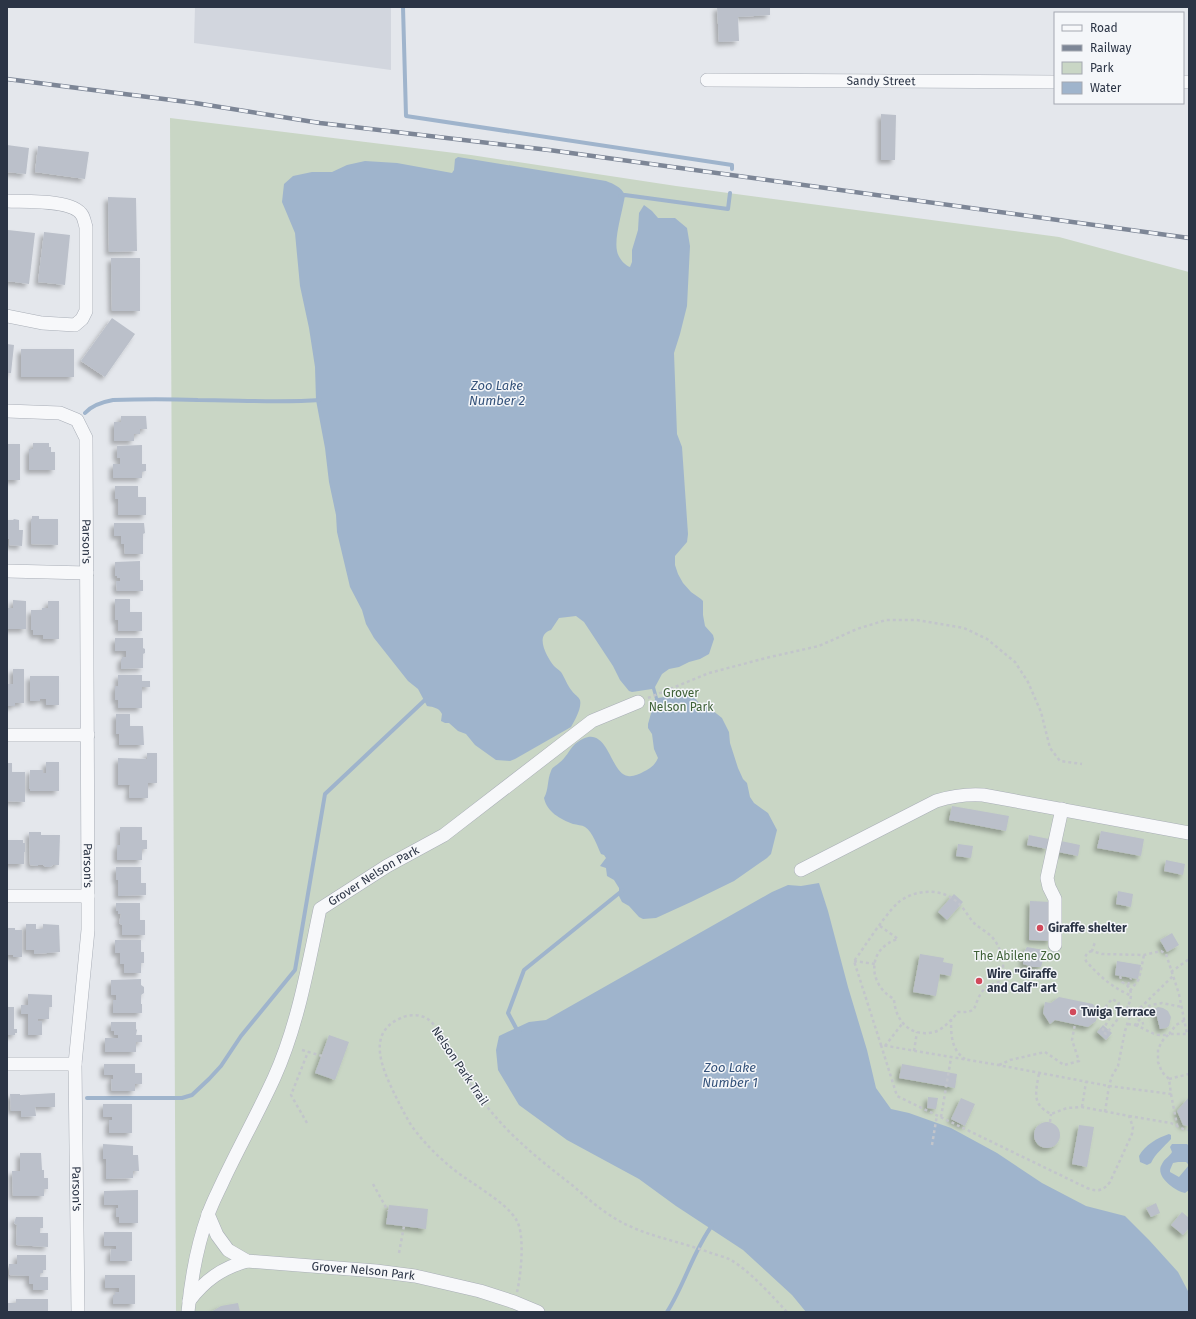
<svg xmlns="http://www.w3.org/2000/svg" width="1196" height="1319" viewBox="0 0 1196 1319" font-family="'Fira Sans',sans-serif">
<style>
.built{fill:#d2d6de}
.green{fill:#c9d6c5}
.water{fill:#9fb4cc;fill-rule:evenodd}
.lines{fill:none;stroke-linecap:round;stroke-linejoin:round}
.stream{stroke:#9fb4cc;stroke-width:4}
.building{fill:#bbc0ca;filter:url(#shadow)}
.minor-casing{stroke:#a9aeb7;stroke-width:14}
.path{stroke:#c2c5cb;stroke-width:2.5;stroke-dasharray:3 3;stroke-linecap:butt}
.minor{stroke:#f7f8fa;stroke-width:13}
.rail-casing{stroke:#7d8696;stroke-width:4.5}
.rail{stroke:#f4f6f9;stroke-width:3;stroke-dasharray:9;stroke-linecap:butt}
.poi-dot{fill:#d1495b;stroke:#f4f6f9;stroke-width:1.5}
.labels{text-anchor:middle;stroke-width:3;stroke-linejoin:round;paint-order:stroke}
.street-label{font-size:12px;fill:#2b3445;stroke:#f4f6f9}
.park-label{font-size:12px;fill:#3f6138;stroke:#f4f6f9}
.poi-label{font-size:12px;font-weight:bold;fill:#2b3445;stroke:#f4f6f9;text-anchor:start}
.water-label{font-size:13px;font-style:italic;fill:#34527a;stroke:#f4f6f9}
</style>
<defs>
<filter id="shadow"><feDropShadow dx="-3.5" dy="3.5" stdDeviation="2" flood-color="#0004"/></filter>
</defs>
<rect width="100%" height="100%" fill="#e4e7ec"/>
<path class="built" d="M195,7H391V70L194,43Z"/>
<path class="green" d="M170,118L471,155L676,186L1059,237L1189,272V1312H176Z"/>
<path class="water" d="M458,157L606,181C614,184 621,187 625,195C623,210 614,237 617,251C618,257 624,265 630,267L632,262V250L638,230L639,213L644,205L652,211L658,218H675L687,228L690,246L687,306L680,334L674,353L677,434L682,447L688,534L687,542L675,556V565L678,574L683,583L691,592L701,599L703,601V615L705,626L713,635L714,639L709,654L700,659L689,662L679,667L669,669L662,674L655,687L658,698L690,693L702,706L708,707L712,710L722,718L729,732L730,743L738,768L743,779L747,783L750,797L754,803L768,813L777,830L771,854L767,858L734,881L691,902L656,918L643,919L639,917L629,906L622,902L619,896V888L614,880L607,876L606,868L600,866L606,858L604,855L601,854C597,846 593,832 585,827C582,825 577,825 573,824C560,819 547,812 544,798C549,789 547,780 551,771C552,767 556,766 559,763C566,758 569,750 575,744C608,717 609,774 628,776C633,777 639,774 643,772C650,769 655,765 658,758L654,749L652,734L648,728V724L655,699L652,689L632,692L629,691L620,680L613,666L584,622L576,616L559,618L551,630C534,635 547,657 554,666C556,668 559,670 561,672C565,678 567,685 572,691C574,694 579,697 580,700C582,708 575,720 571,727L515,759L510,761L496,760L475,745L466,734L458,731L449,723H445L441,721L442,714C439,708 434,707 427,706L418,689L408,681L374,638L366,624L362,610L350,587L337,532L336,515L329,482L325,448L316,400L315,367L309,328L300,286L295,233L282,202L284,184L293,176L312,172H332L347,165L365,161L397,163L452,173L454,170L455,159Z
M819,883L828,911L848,987L867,1050L876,1088L891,1109L909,1113L951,1128L997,1153L1042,1183L1086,1206L1125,1216L1149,1240L1178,1272L1189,1293V1312H806L792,1295L743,1250L676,1206L639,1179L567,1140L519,1105L498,1070L496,1050L499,1036L529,1022L546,1020L772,892L788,885L801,886Z
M1169,1134L1171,1135V1139C1164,1147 1155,1154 1151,1163L1147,1165L1140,1162L1139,1156C1145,1145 1157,1138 1169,1134Z
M1172,1144H1187L1189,1146V1190L1185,1193C1175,1191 1154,1176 1162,1164C1164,1159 1170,1156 1172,1152L1170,1147ZM1178,1162H1186L1189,1165L1179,1177L1170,1172V1170L1173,1163Z"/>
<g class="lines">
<path class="stream" d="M403,7L406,116L732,165V169
M620,196L625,195L728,209L730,193
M85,413C92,405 102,402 113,400C141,399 170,399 198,400C239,400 279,403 320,400
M520,1032L516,1028L508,1013L524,970L623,890
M87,1098H182L192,1095L209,1079L221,1066L241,1036L295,970L325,794L427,698
M667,1312C685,1284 693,1251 713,1224"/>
</g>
<path class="building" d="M717,7H770V15L738,17L739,41L719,42Z
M881,114L896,115L895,160H881Z
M7,145L29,148L26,174L7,172Z
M38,146L89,152L85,179L35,172Z
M108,197L136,198L137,251L109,252Z
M8,230L35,233L29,284L7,281V242Z
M44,232L70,235L65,285L38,282Z
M111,258H140V311H112Z
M112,318L135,334L105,377L81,361Z
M7,344L14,345L11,373H7Z
M21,349H74V377H21Z
M121,416H146L147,429H140V434H134V441H114V422H121Z
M33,443H49V447H51V452H55V470H29V449H33Z
M7,444H20V480H7Z
M142,445V464H146V471L142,472V478H113V464H120V458H117V446Z
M115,486H138V497H146V515H118V499H115Z
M32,516H39V519H58V545L31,544V519H32Z
M14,519L19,520V530H23L22,546L9,545V539H7V520H13Z
M114,523H144L145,533L143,534V554H125L124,544H121V536H114Z
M140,561V580H143V591H117L116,581H120V578H117V576H115V562Z
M115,599H130V612H142V631H118V620H115Z
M13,600L26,601V629H7V608H13Z
M48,601H59V639H43V635H33V630H31V610H42V608H48Z
M115,638H143V648L145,649V653L143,654V668L121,669V659H122V657H126V651H115Z
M13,669H24V703H15V706H7V684H13Z
M118,675H142V681H150V687H142V708H118V700H115V686H118Z
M30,676H59V705H46V699H40V701H30Z
M116,714H130V726H143L144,745H119V734H116Z
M147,753H157V783H148V798H129L130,785H118V758L147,759Z
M46,762H59V791H30V789H29L30,770H43V773H46Z
M7,763H12V772H25V802L7,801Z
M952,806L1009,816L1006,831L949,820Z
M120,827H142V840H147V849H142V860H117V845H120Z
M1101,831L1144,839L1141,856L1097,848Z
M29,832H41V835H60L59,865H53L50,867H46L43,865H38V866L30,865Z
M1029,835L1049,839L1047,849L1027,845Z
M7,840H23V843H25V852H24V864H7Z
M1061,841L1080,845L1078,856L1058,852Z
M958,844L973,846L971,858L956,856Z
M1166,860L1185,864L1183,875L1164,871Z
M116,867H141V883H146V895L118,896V880H116Z
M1118,891L1133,894L1131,907L1116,904Z
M954,894L963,902L947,920L938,912Z
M1030,901L1052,902L1051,941L1029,940Z
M116,903H140V920H145V935H122V925L119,923L121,914H118V911H116Z
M26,924H36V929H43V924L59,925L60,952L34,954V950H26Z
M7,928H15V930H22V957H13V955H7Z
M1172,933L1179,945L1167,952L1160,940Z
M115,940H141V952H144V963H141V973H124V964H120V953H115Z
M1027,947L1044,950L1043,960L1041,967H1033L1023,964L1024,952Z
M920,954L944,958L943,962L953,964L951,976L940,974L936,996L913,992Z
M1117,961L1141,965L1138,979L1115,975Z
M141,979V985L144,987V993L141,995V1004H142V1013H113V1000H116V995H111V980Z
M28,994L52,995V1007H49V1019H38V1021H42V1035H28V1014H21V1005H28Z
M1059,997L1093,1004L1098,1012L1096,1021L1088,1027L1055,1020L1050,1024L1043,1013L1045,1002L1051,1003Z
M7,1007H14V1029H17V1033H15V1035H7Z
M1158,1007L1163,1008L1168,1011L1171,1017L1169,1026L1166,1028L1160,1029L1155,1009Z
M111,1022H136V1029L137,1030L136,1035H142V1042H136V1052H105V1038H118V1035H114V1031H111Z
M1103,1025L1112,1033L1106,1040L1097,1032Z
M329,1035L349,1042L335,1080L315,1073Z
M104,1064H135V1073H142V1084H135V1091H112L111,1079H113V1075H104Z
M902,1064L957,1074L955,1088L899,1078Z
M55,1093V1107H35L36,1116L21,1117V1111H11L10,1094H20V1095Z
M928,1097L938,1098L936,1109L927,1108Z
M1189,1097V1126L1183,1125L1177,1111Z
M961,1098L975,1104L965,1126L951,1119Z
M103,1104H132V1133H109V1120H112V1117H103Z
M1034 1135a13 13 0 1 1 26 0a13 13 0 1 1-26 0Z
M1079,1125L1094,1127L1087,1167L1072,1164Z
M103,1144L133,1146V1155H138L139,1171H133V1178L106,1179V1159H103Z
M20,1153H41L42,1170H44V1178H48V1189H44V1196H13L12,1171H20Z
M138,1190V1223H119V1217H116V1208H118V1205H104V1191Z
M1156,1203L1160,1213L1151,1217L1146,1208Z
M389,1205L428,1209L426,1229L386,1224Z
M1182,1212L1189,1218V1228L1183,1235L1171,1225Z
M16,1217H43V1228H40V1233H48V1247L17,1245L16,1243L17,1225L14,1223Z
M104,1232H132V1261H110L111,1249H116V1246H104Z
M17,1255H46V1270H43V1273H40V1277H48V1290H33V1284H29V1276L9,1275V1264H17Z
M105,1275H135V1304H113V1295H115V1292H119V1288H105Z
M16,1299H48V1312H8V1303H16Z
M238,1303L240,1312H211L221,1306Z"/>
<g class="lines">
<defs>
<g id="minor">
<path id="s1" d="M707,80L1055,82"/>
<path d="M1183,82H1189"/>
<path d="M7,201C24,202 73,199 82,215C84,218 85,224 86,227V311L82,319L75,325L42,323L7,316"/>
<path id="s2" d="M7,411L60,413L77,420L86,438L88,896V930L75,1064L78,1312"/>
<path d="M7,571L87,573"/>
<path d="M7,735H88"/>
<path d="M801,870L936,801C952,796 967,794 983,795L1189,833"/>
<path d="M7,896H88"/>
<path d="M1055,945V899L1049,887L1047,878L1062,809"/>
<path d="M7,1064H75"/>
<path id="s3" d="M208,1214L217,1235L228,1250L247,1261L376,1271L415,1276L480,1291L514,1302L538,1312"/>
<path d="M189,1301C205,1280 222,1268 247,1261"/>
<path id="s4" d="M188,1312C191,1279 197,1246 208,1215C212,1203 218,1192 223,1181C239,1147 258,1113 274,1078C298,1025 308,966 320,909L387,866L444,835L592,721L638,702"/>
</g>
</defs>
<use href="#minor" class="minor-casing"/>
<path class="path" d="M648,698L709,673L770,657L819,646L857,629L886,620H917L964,628L987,639L1015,662L1028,682L1041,712L1050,748L1060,761L1082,764
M880,926L898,939C867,948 867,984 894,999C895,1020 910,1038 934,1032C943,1030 952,1019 958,1012C980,1013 972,1006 982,992C986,985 994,984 1001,981C1006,967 1002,947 991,936C986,931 979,928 974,923C969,918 966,911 961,906C947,889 921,888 903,899C890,906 864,948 854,961L881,1045L998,1065L1109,1086L1171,1094L1169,1079L1162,1072L1158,1062V1049L1163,1040L1169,1034H1187L1179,994L1166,954L1161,951L1144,955L1102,954L1092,951L1095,942
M1092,951C1088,952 1086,954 1085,958L1086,961C1099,976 1113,988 1130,995
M854,961L875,964
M1171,972L1189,959
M1120,976L1122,982C1132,987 1133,995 1128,1006L1131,1012
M1128,985L1131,978
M1130,991L1139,979L1144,955
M1097,1015H1099L1112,999L1119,1003L1102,1031L1106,1034L1128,1006
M951,1019C951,1034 951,1050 965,1059
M1128,1024L1135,1025L1141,1018L1147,1007L1151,1005L1162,1003L1182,1007
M1135,1025C1149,1030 1154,1038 1169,1034L1176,1025L1185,1020
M1136,1025L1144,1023
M881,1045L897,1096L1087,1188C1098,1192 1103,1191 1110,1182L1132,1134L1133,1127L1129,1116L1082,1107L1067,1108L1051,1114C1031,1104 1036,1092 1039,1073
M885,1046L902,1024
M302,1050L322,1056
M914,1051L917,1032
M999,1065L1010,1060L1045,1052L1064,1065L1079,1061L1072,1040L1075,1024
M1169,1079L1189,1074
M1171,1094L1177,1125
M1082,1107L1086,1082
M1105,1112L1109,1086L1112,1076L1118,1066L1125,1031L1131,1012L1139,1009L1173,976
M1129,1116L1171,1123L1183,1129L1189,1130
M941,1117L951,1058
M1050,1122L1051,1114
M307,1123L291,1095L308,1052
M932,1145L937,1115
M373,1184L388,1211
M399,1253L404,1226
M517,1292C521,1275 525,1236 517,1221C506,1200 463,1180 445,1162C432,1151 421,1139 411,1125C405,1115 400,1105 395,1095C383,1070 365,1033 401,1018C409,1014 422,1014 429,1020C444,1033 453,1056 463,1073C479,1098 498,1122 520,1142C536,1157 554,1171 572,1185C588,1199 604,1213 623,1223C650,1237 682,1242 711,1253C717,1255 725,1257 731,1260C751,1272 771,1295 787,1312"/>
<use href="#minor" class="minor"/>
<defs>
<path id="rail" d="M7,79L195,103L320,123L549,150L1189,238"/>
</defs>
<use href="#rail" class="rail-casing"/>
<use href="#rail" class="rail"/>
</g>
<g class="poi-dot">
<circle cx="1040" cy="928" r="4"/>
<circle cx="979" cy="981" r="4"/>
<circle cx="1073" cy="1012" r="4"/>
</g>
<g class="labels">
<g class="street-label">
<text dy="4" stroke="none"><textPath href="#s1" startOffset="174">Sandy Street</textPath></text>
<text dy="4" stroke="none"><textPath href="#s2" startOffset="195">Parson's</textPath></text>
<text dy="4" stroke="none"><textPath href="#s2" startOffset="519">Parson's</textPath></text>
<text dy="4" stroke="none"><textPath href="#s4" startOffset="490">Grover Nelson Park</textPath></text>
<text transform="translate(460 1066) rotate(56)" y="4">Nelson Park Trail</text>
<text dy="4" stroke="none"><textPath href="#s2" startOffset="843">Parson's</textPath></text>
<text dy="4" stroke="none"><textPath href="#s3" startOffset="180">Grover Nelson Park</textPath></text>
</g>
<g class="park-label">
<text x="681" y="697">Grover<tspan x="681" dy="14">Nelson Park</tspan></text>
<text x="1017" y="960">The Abilene Zoo</text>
</g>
<g class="poi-label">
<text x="1048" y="932">Giraffe shelter</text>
<text x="987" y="978">Wire "Giraffe<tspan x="987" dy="14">and Calf" art</tspan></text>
<text x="1081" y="1016">Twiga Terrace</text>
</g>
<g class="water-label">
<text x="497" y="390">Zoo Lake<tspan x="497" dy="15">Number 2</tspan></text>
<text x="730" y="1072">Zoo Lake<tspan x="730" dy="15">Number 1</tspan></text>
</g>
</g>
<rect width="1196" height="1319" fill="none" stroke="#2b3445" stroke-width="16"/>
<rect x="1054" y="12" width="130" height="92" fill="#f4f6f9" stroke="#a4a8b1"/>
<rect x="1062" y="25" width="20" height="6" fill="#f7f8fa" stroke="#a4a8b1"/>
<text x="1090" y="32" font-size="12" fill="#2b3445">Road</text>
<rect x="1062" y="45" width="20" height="6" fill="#7d8696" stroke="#a4a8b1"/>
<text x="1090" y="52" font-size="12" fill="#2b3445">Railway</text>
<rect x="1062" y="62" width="20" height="12" fill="#c9d6c5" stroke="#a4a8b1"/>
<text x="1090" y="72" font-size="12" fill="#2b3445">Park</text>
<rect x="1062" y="82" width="20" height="12" fill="#9fb4cc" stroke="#a4a8b1"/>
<text x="1090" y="92" font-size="12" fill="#2b3445">Water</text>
</svg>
